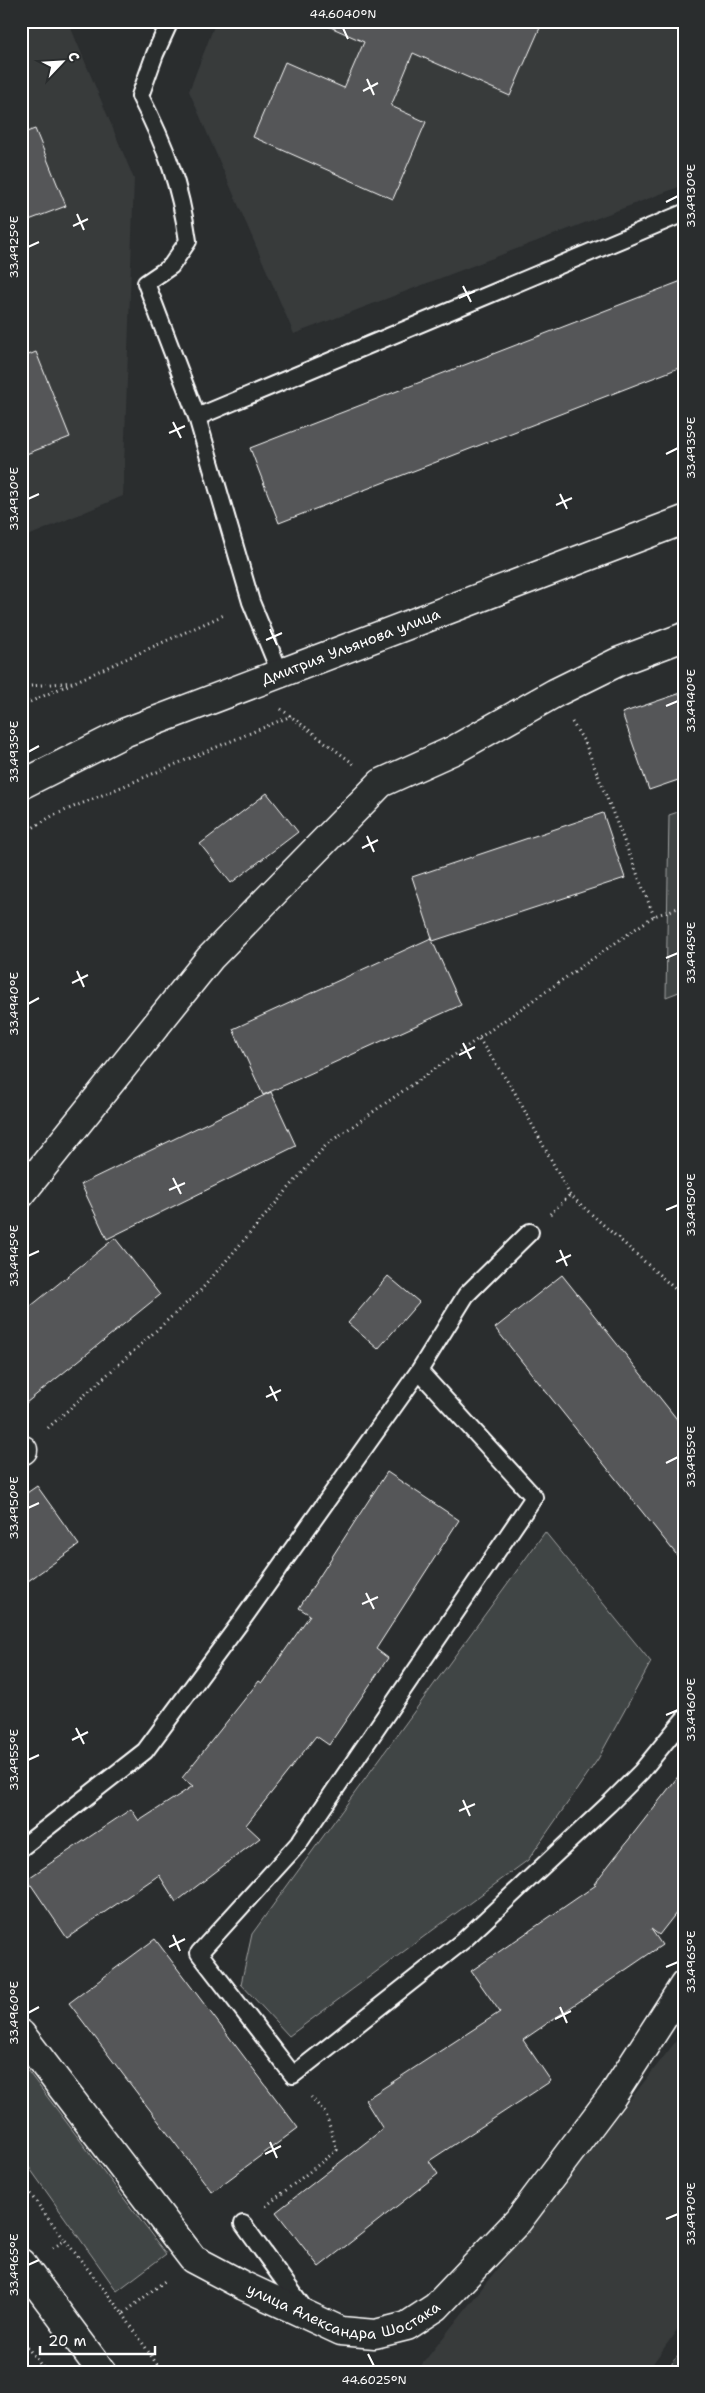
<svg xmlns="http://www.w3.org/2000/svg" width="705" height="2393" viewBox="0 0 705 2393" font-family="'Shantell Sans',sans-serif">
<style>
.built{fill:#373a3b}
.green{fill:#414445;stroke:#a0a2a2}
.building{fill:#555758;stroke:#fff}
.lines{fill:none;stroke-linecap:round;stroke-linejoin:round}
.lane-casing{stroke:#fff;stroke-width:20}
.street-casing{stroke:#fff;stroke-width:31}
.secondary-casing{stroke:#fff;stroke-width:31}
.path{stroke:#fff;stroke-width:3;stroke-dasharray:1 4;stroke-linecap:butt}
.lane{stroke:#2a2d2e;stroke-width:16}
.street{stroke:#2a2d2e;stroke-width:28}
.secondary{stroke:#2a2d2e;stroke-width:28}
.ticks{fill:none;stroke:#fff;stroke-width:2}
.labels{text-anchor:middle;stroke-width:5;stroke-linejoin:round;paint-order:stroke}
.street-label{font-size:15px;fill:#fff;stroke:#2a2d2e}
.neatline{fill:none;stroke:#fff;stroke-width:2}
.ticks-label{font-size:12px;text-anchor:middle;fill:#fff}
</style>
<rect width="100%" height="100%" fill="#2a2d2e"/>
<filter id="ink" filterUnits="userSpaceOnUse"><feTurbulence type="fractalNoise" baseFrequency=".02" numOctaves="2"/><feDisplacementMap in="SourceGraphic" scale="10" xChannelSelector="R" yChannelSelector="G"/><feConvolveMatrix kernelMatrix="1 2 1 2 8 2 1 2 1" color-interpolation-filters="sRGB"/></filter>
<g filter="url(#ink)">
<path class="built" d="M21,21H68L134,179L123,496L21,539Z
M216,21H684V185L294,334L189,91Z
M684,2031V2320L647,2372H416Z"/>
<path class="green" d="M684,810V990L666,997L669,815Z
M545,1532L651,1662L598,1759L528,1860L289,2036L241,1984L252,1934Z
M21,2062L166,2254L117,2291L21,2156Z
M684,2347V2372H666Z"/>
<path class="building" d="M317,21H543L510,96L413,53L391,106L426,122L393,199L253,137L285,62L344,88L364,42Z
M35,129L66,206L21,223V134Z
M684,280V366L279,523L250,448Z
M36,352L70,437L21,456V358Z
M684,692V778L649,790L622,713Z
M267,793L298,832L231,883L200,844Z
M603,813L625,878L433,941L412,877Z
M431,938L461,1005L263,1095L233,1029Z
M271,1092L296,1146L107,1239L81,1184Z
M115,1238L160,1295L21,1407V1314Z
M562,1275L684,1428V1564L495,1328Z
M388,1276L419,1302L378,1349L348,1323Z
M387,1472L459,1520L376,1649L388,1658L329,1745L316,1736L246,1825L260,1838L176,1902L159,1875L67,1938L27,1879L131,1809L139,1821L193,1786L182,1778L259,1681L262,1683L310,1615L299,1608Z
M37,1486L79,1545L21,1586V1497Z
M684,1769V1903L659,1935L651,1929L662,1945L523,2040L551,2081L429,2161L438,2174L319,2267L276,2212L383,2129L365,2100L500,2012L471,1971L596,1885L594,1884Z
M155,1939L298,2128L212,2192L69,2003Z"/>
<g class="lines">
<defs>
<path id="lane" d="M170,21L155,54L140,96C166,147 180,184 188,241L171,266L146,283L197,417L251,602L281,675
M197,417L684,213
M419,1371L534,1497L298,1844L199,1953L293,2075L464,1940L609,1804L641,1772L684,1719
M21,1848L145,1751L245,1616L419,1371L466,1295L530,1232
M243,2224L306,2311"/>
<g id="street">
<path d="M21,1194L210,958L381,783L454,750L555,693L620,661L684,637"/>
<path d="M21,1450H23"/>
<path id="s1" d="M21,2034L193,2259L244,2286L341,2331L375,2334L407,2326L436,2307L518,2221L613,2095L684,1985"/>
</g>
<g id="secondary">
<path id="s2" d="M21,785L126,732L684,520"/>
<path d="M21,2263L102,2372"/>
</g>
</defs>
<use href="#lane" class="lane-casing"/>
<use href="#street" class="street-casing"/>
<use href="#secondary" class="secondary-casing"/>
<path class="path" d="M21,687L73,682
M21,706L226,614
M281,709L354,764
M572,722L585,743L654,916
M21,835L52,816L291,716
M479,1039L514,1091L570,1195L684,1297
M550,1214L570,1195
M48,1428L200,1291L327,1144L654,916L684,906
M21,2182L65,2240
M266,2206L337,2150L326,2114L311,2097
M53,2248L65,2240L123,2314L166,2280
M123,2314L162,2372
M21,2339L46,2372"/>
<use href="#lane" class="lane"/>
<use href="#street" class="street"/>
<use href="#secondary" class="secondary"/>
</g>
</g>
<path class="ticks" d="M343,28L348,39M367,79L374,95M363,91L378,83M666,202L678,196M77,214L84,230M73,226L88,219M28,247L39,242M463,286L471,302M459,298L475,291M173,422L181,438M169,433L185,426M666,454L678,448M560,494L567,509M28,499L39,494M556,505L572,498M270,629L277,645M266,640L282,633M666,706L678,701M28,752L39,746M367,836L374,852M362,848L378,840M666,958L678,953M77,971L84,987M72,983L88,975M28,1004L39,998M463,1043L471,1059M459,1055L475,1047M173,1178L181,1194M169,1190L185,1183M666,1210L678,1205M560,1250L567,1266M28,1256L39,1251M556,1262L571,1255M270,1386L277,1401M266,1397L281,1390M666,1463L678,1457M28,1508L39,1503M366,1593L374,1609M362,1604L378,1597M666,1715L678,1710M76,1728L84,1744M72,1740L88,1732M28,1760L39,1755M463,1800L470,1816M459,1811L475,1804M173,1935L180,1951M169,1947L185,1939M666,1967L678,1962M560,2007L567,2023M28,2013L39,2007M555,2019L571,2011M270,2142L277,2158M265,2154L281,2146M666,2219L678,2214M28,2265L39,2260M368,2354L374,2366"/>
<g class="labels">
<g class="street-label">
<text dy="5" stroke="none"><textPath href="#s2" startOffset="358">Дмитрия Ульянова улица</textPath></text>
<text dy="5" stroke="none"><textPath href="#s1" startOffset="449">улица Александра Шостака</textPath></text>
</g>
</g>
<rect width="705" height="2393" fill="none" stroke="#2a2d2e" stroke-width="55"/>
<g transform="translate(62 62) rotate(65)" stroke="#2a2d2e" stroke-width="4" paint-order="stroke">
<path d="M0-4L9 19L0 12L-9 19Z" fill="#ffffff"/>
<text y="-8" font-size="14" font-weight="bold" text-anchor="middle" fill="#ffffff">С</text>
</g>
<path d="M40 2346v8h115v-8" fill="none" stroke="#ffffff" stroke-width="2.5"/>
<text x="48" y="2346" font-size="15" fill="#ffffff" stroke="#2a2d2e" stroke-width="4" paint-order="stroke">20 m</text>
<rect x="28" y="28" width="650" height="2338" class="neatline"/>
<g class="ticks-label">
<text x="343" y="18">44.6040°N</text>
<text transform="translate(691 196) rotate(-90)" y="4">33.4930°E</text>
<text transform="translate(14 247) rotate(-90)" y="4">33.4925°E</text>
<text transform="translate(691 448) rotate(-90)" y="4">33.4935°E</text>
<text transform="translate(14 499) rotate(-90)" y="4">33.4930°E</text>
<text transform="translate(691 701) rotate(-90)" y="4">33.4940°E</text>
<text transform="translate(14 752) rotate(-90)" y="4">33.4935°E</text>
<text transform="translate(691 953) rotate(-90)" y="4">33.4945°E</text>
<text transform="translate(14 1004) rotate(-90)" y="4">33.4940°E</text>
<text transform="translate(691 1205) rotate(-90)" y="4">33.4950°E</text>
<text transform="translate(14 1256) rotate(-90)" y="4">33.4945°E</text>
<text transform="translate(691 1457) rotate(-90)" y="4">33.4955°E</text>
<text transform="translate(14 1508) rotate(-90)" y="4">33.4950°E</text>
<text transform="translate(691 1710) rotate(-90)" y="4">33.4960°E</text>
<text transform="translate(14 1760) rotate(-90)" y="4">33.4955°E</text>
<text transform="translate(691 1962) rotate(-90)" y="4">33.4965°E</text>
<text transform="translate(14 2013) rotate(-90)" y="4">33.4960°E</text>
<text transform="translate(691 2214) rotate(-90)" y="4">33.4970°E</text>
<text transform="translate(14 2265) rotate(-90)" y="4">33.4965°E</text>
<text x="374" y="2384">44.6025°N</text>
</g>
</svg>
